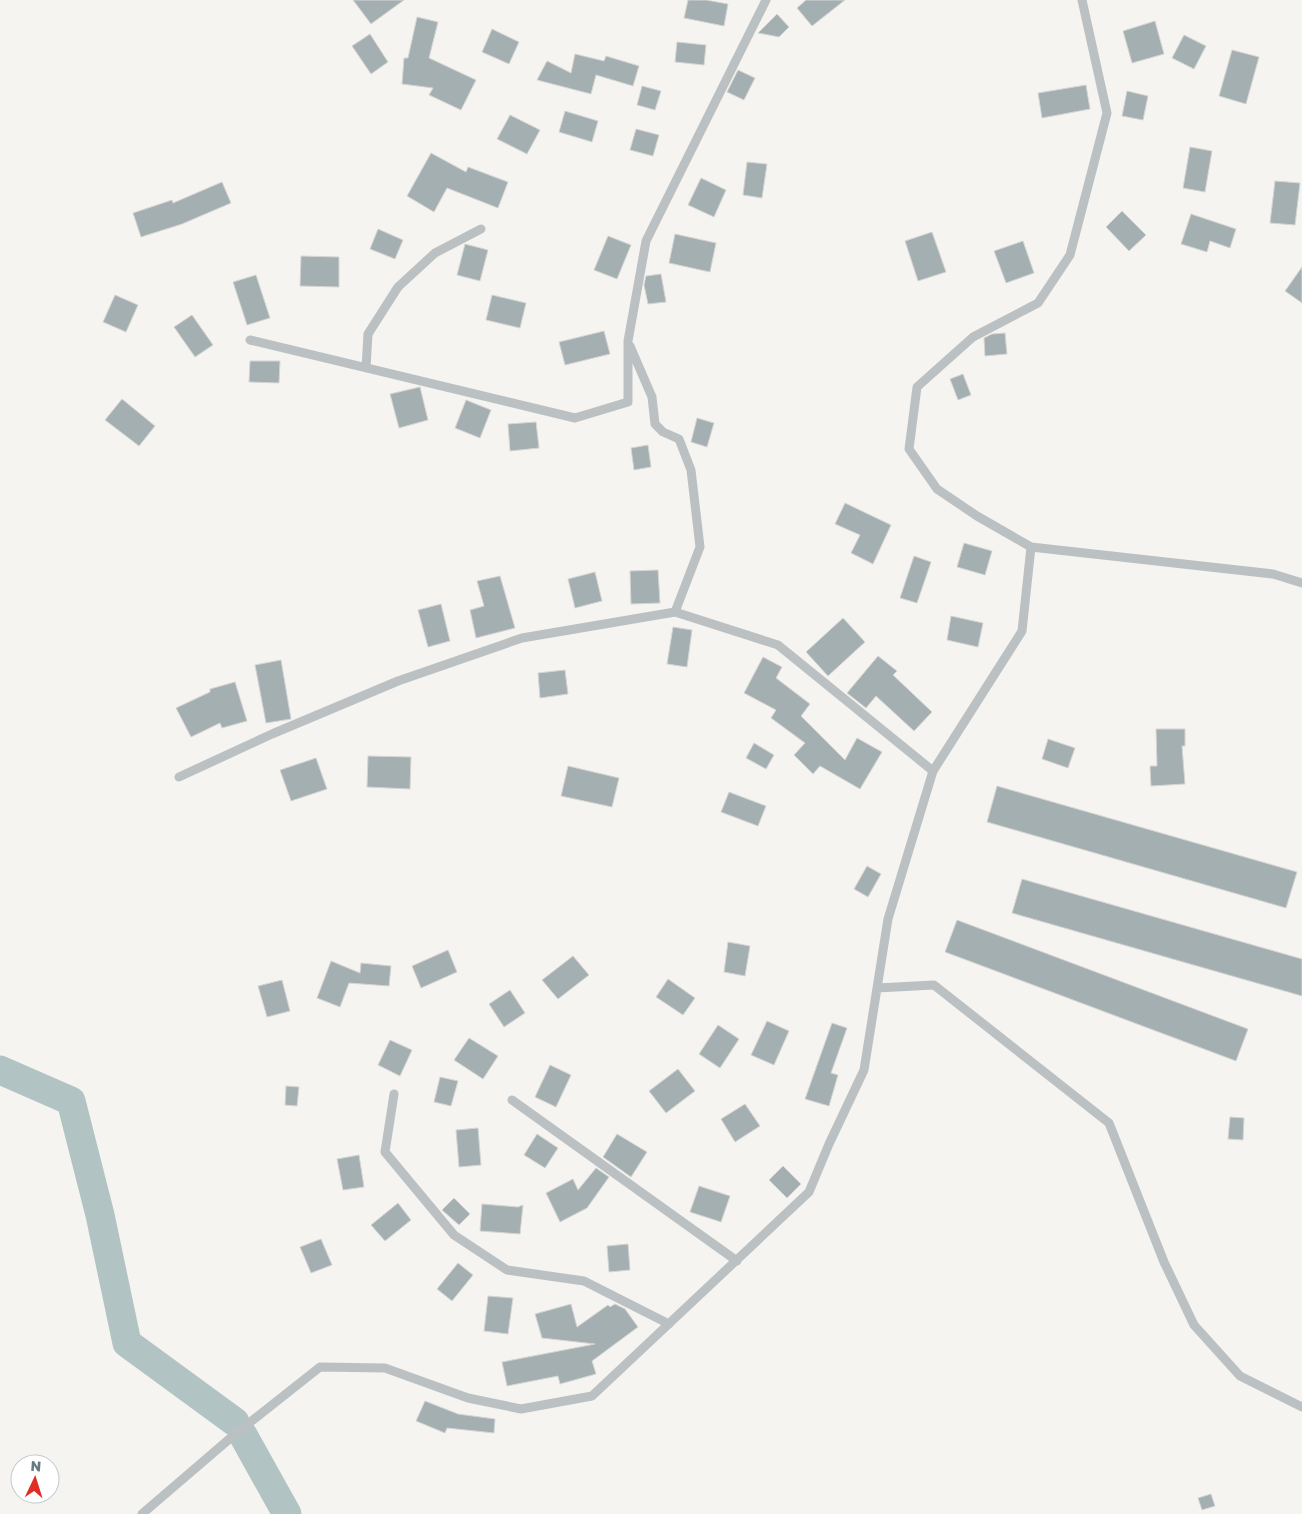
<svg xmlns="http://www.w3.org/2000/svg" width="1302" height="1514" viewBox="0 0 1302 1514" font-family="'Golos Text',sans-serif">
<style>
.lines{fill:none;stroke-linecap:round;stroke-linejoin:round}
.river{stroke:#b2c3c4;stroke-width:29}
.building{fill:#a4afb2;stroke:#d6d5d3}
.minor{stroke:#bbc1c3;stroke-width:9}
</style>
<rect width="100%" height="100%" fill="#f5f4f1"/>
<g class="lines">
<path class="river" d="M0,1070L71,1101L100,1215L127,1343L235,1422
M243,1435L287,1514"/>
</g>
<path class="building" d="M353,0H404L371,24Z
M688,0H706L728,4L724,26L684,18Z
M806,0H845L812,26L797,8Z
M777,14L789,27L779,37L758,33Z
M417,17L438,22L429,58L476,80L461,110L429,95L433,88L402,84L404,58H408Z
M1155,21L1164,54L1132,63L1123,31Z
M492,29L519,42L509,64L482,52Z
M370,34L388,62L371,74L352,46Z
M1184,35L1206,46L1194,69L1172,58Z
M677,42L706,45L704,65L675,62Z
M1232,50L1259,57L1246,104L1219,96Z
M575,54L604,61L606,56L639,66L633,86L596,75L591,94L537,80L547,61L571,73Z
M738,70L755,78L744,100L727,92Z
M1086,85L1090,109L1042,118L1038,93Z
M642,86L661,91L655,110L637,105Z
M1127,91L1148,96L1143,120L1122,116Z
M565,111L598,121L592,142L559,132Z
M510,115L540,130L527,154L497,139Z
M636,129L659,135L653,156L630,150Z
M1190,147L1212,151L1205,192L1183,188Z
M431,153L466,172L468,167L508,182L498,208L447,188L434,212L407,196Z
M747,162L767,164L762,198L743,195Z
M701,178L726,190L714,217L688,205Z
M1275,181L1300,183L1295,225L1270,223Z
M222,182L231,203L182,224L141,237L133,213L172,200L173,203Z
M1122,211L1146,235L1129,251L1106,227Z
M1191,214L1236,229L1230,248L1210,241L1207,252L1181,244Z
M378,229L403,240L395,259L370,249Z
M932,232L946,272L918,281L905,241Z
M675,234L716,243L710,272L669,263Z
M608,236L631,245L617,279L594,270Z
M1023,241L1034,273L1006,283L994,251Z
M465,244L488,250L480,281L457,275Z
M301,256L339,257V287L300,286Z
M1302,267V303L1285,291Z
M661,274L666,302L648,304L644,285L646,276Z
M256,275L270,318L247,325L233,282Z
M115,295L138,305L126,332L103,322Z
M492,295L526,303L520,328L486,320Z
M192,315L213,345L195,357L174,327Z
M604,331L610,354L565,365L559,342Z
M1005,333L1007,354L985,356L984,338L992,334Z
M250,361H280L279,383L249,382Z
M963,374L971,395L958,400L950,379Z
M420,387L428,420L399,428L390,394Z
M122,399L155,426L139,446L105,420Z
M466,400L491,410L480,438L455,428Z
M697,418L714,423L707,447L691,442Z
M536,422L539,448L510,451L508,424Z
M648,445L651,467L634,470L631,448Z
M845,503L891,525L873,564L851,553L860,535L835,524Z
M964,543L992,551L985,575L957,567Z
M914,556L931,562L917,603L900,598Z
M658,570L660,603L631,604L630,571Z
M595,572L602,601L575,608L568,579Z
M500,576L515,628L476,638L470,610L484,606L477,581Z
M441,604L450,641L428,647L418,610Z
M951,616L983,623L978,647L947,640Z
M843,618L865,642L828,676L806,652Z
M673,627L692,630L687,667L667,664Z
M878,656L897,671L893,675L932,712L914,731L876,696L866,708L847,693Z
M763,657L782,667L776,678L810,704L801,716L845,760L857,738L882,752L860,789L820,766L813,774L794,755L805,743L771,718L776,710L744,693Z
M281,660L291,719L266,723L255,665Z
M565,670L568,694L540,698L538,673Z
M235,682L247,721L222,728L220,723L191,737L176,708L210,692V689Z
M1156,729H1185V746H1182L1185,784L1151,786L1150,766H1157Z
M1048,739L1075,748L1068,768L1042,759Z
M754,743L774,755L766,769L746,758Z
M368,756L411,757L410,789L367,787Z
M316,758L327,789L291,801L280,770Z
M568,766L619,778L612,807L561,796Z
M997,786L1297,872L1286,908L987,822Z
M729,792L766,806L758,826L721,812Z
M867,866L881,874L868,897L854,889Z
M1022,879L1302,959V996L1012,913Z
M957,920L1248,1029L1236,1061L945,952Z
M728,942L750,946L745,976L724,972Z
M448,950L457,972L421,988L412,966Z
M573,956L589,975L558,999L542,980Z
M331,961L360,973L361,963L391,966L389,986L349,983L340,1007L317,998Z
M668,979L695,998L683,1015L656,997Z
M282,980L290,1011L267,1017L258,986Z
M510,990L525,1013L504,1027L489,1004Z
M767,1021L789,1031L774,1065L751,1055Z
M832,1023L847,1028L831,1073L838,1075L829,1106L805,1099Z
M718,1025L739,1039L720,1068L699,1054Z
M469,1038L498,1056L483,1079L454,1060Z
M390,1040L412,1050L400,1076L378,1065Z
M550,1065L571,1075L556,1107L535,1097Z
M678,1069L695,1091L666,1113L649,1091Z
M440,1077L458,1081L451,1106L434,1102Z
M286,1086L299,1087L297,1106L285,1105Z
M745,1104L760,1126L735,1142L721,1119Z
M1230,1117L1244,1118L1243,1140L1228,1139Z
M478,1128L481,1165L459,1167L456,1130Z
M537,1134L558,1148L545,1168L524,1155Z
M617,1134L647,1152L631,1177L603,1157Z
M359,1155L364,1187L343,1190L337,1159Z
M783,1166L801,1184L787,1198L769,1180Z
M596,1168L609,1177L587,1208L560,1222L546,1193L573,1179L578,1190Z
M699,1186L730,1196L721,1222L690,1212Z
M454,1198L470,1214L459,1225L442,1210Z
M398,1203L411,1220L385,1241L371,1225Z
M482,1204L518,1207L523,1205L520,1234L480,1231Z
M321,1239L332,1265L311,1273L300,1247Z
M628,1244L630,1270L609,1272L607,1246Z
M458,1263L473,1275L452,1301L437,1289Z
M488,1296L513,1298L508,1334L484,1331Z
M571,1304L577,1327L608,1305L610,1307L615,1304L625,1309L638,1327L592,1361L596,1374L560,1384L558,1376L507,1386L502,1362L595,1344L542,1338L535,1314Z
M425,1401L458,1414L495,1419L494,1433L447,1428L445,1433L416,1421Z
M1211,1494L1215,1506L1202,1510L1198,1498Z"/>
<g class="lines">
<path class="minor" d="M1082,0L1107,113L1070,255L1038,303L973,337L917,387L909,449L937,489L977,516L1031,547L1273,574L1302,583
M250,340L575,418L628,402V341L646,241L766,0
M630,346L652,397L655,424L663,432L679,439L691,470L700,547L675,612
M366,368L368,334L398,287L435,253L481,229
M179,777L272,734L398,681L522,638L675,612L778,645L933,771
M877,988L934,985L1109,1123L1164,1262L1194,1325L1240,1376L1302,1407
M394,1094L385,1152L454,1235L507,1270L584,1281L669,1324
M512,1100L737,1261
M142,1514L234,1435L320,1367L385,1368L468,1398L521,1409L592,1396L809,1192L829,1144L864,1070L888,919L933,771L1022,631L1031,547"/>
</g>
<g transform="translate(35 1479) rotate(4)"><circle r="24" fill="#ffffff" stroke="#c1cacd"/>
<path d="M0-4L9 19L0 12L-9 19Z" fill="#e12e25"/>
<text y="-8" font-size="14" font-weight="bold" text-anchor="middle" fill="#647a81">N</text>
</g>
</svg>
